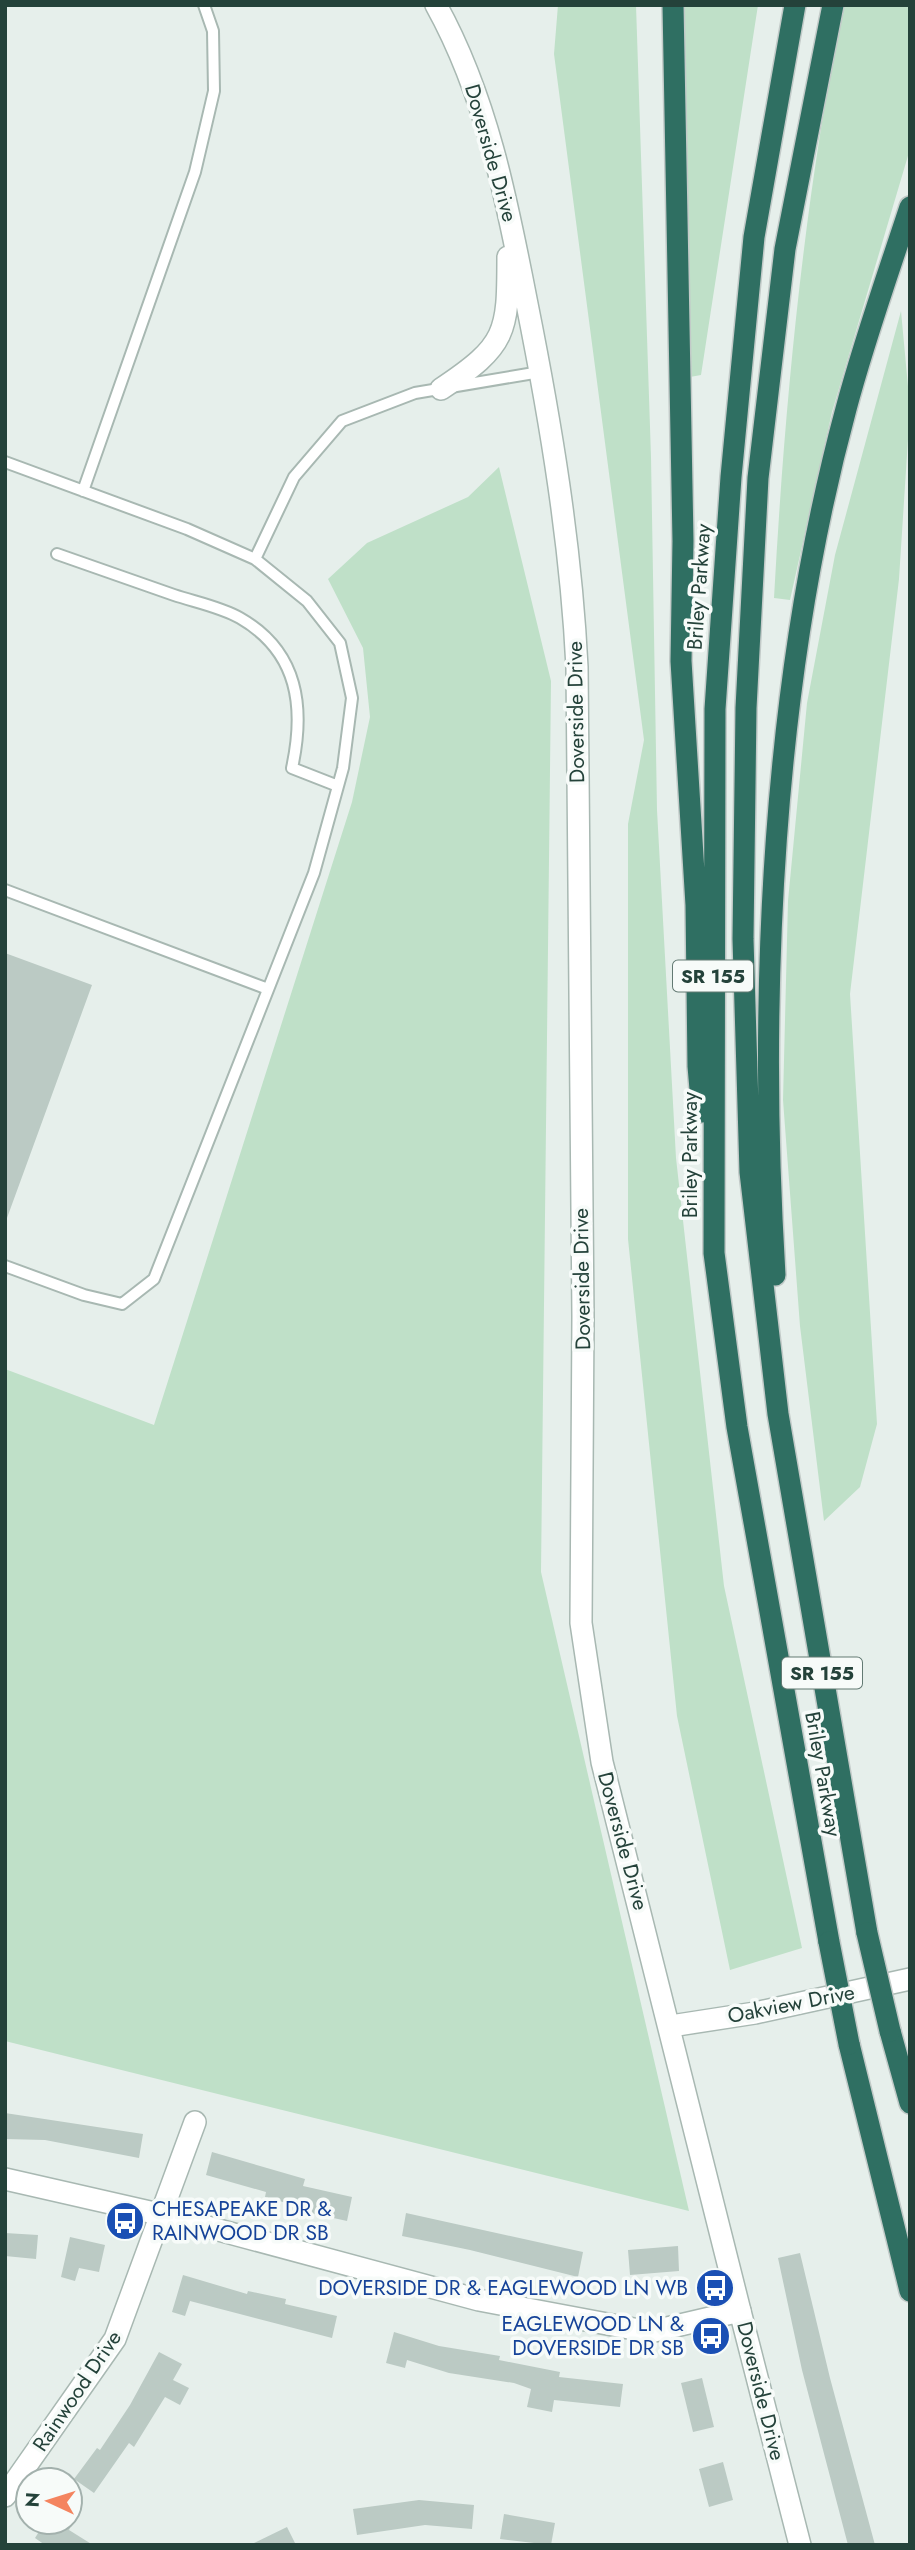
<svg xmlns="http://www.w3.org/2000/svg" width="915" height="2550" viewBox="0 0 915 2550" font-family="Jost,sans-serif">
<style>
.green{fill:#bfe0c8}
.building{fill:#bbcac4}
.lines{fill:none;stroke-linecap:round;stroke-linejoin:round}
.service-casing{stroke:#a8b8b2;stroke-width:14}
.minor-casing{stroke:#a8b8b2;stroke-width:24}
.tertiary-casing{stroke:#a8b8b2;stroke-width:24}
.motorway-casing{stroke:#c2cac8;stroke-width:24}
.service{stroke:#fff;stroke-width:10}
.minor{stroke:#fff;stroke-width:21}
.tertiary{stroke:#fff;stroke-width:21}
.motorway{stroke:#2f6f62;stroke-width:21}
.motorway-bridge-casing{stroke:#c2cac8;stroke-width:24;stroke-linecap:butt}
.motorway-bridge{stroke:#2f6f62;stroke-width:21}
.labels{text-anchor:middle;stroke-width:7;stroke-linejoin:round;paint-order:stroke}
.shield{fill:#f7fbf9;stroke:#637a73;stroke-width:2}
.shield-label{font-size:19px;font-weight:bold;fill:#24423a}
.street-label{font-size:21px;fill:#24423a;stroke:#f7fbf9}
.transit-label{font-size:21px;fill:#164399;stroke:#f7fbf9;text-anchor:end}
</style>
<rect width="100%" height="100%" fill="#e6efeb"/>
<path class="green" d="M558,5H636L651,457L657,810L676,1158L724,1586L802,1948L730,1970L677,1716L628,1239V824L644,740L554,54Z
M682,5H758L701,375L690,377Z
M843,5H910V149L832,412L790,600L774,598C785,398 804,201 843,5Z
M901,311L910,408L899,579L850,994L877,1424L860,1487L824,1521L800,1326L783,1100L788,901L807,703L835,555Z
M499,467L551,681L541,1572L689,2211L5,2041V1369L154,1425L352,802L370,717L363,648L328,579L367,543L468,497Z"/>
<path class="building" d="M5,953L92,985L7,1218L5,1217Z
M5,2113L143,2134L139,2158L45,2140L5,2139Z
M212,2152L305,2179L303,2186L352,2197L347,2221L311,2213L312,2210L265,2197L266,2192L206,2175Z
M406,2213L583,2252L578,2277L470,2250L402,2236Z
M5,2233L38,2235L36,2259L5,2256Z
M70,2237L105,2245L99,2272L79,2268L75,2281L61,2277Z
M678,2246L679,2271L630,2275L628,2250Z
M800,2253L830,2378L875,2545H848L802,2370L778,2258Z
M183,2275L247,2294L248,2291L286,2299L285,2304L337,2316L332,2338L190,2301L185,2316L172,2312Z
M394,2332L439,2346L500,2356L499,2360L560,2372L559,2377L623,2384L620,2407L554,2400L552,2412L527,2407L531,2389L514,2383L449,2373L407,2360L405,2368L386,2363Z
M159,2352L182,2364L173,2380L189,2388L180,2405L165,2397L134,2447L129,2443L94,2493L74,2479L97,2448L100,2450L130,2405Z
M702,2378L714,2427L693,2432L681,2383Z
M723,2462L733,2500L709,2507L699,2469Z
M419,2500L474,2505L472,2529L425,2525L357,2535L353,2509Z
M504,2514L555,2523L551,2545L500,2539Z
M45,2522H73L69,2530L93,2545H45L35,2538Z
M287,2527L296,2545H250Z"/>
<g class="lines">
<defs>
<path id="service" d="M5,462L187,529L255,559L307,601L340,643L352,698L343,768L314,873L154,1279L122,1304L84,1295L5,1266
M83,491L195,172L214,91L213,31L204,5
M57,554C96,568 135,581 174,595C195,602 221,607 240,618C299,652 305,708 292,768L338,786
M255,559L294,477L342,421L415,393L540,372
M5,890L268,989"/>
<path id="minor" d="M671,2026L755,2013L910,1979
M5,2179L163,2215L479,2300L650,2332L740,2311L800,2545
M5,2496L115,2339L195,2122"/>
<path id="tertiary" d="M436,5C487,97 507,201 527,304C551,424 571,545 577,667L583,1317L581,1623L602,1762L740,2311
M441,389C507,345 508,333 508,257"/>
<path id="motorway" d="M673,5L683,541L681,661L696,905L698,1066L702,1112
M795,5L754,237L731,477L715,709L714,1253L737,1427L829,1942
M833,5L785,249L758,478L746,708L743,939L750,1172L778,1414L867,1933
M775,1275C758,994 772,682 846,409C864,341 888,274 910,207
M890,2031L910,2103
M849,2044L910,2291"/>
</defs>
<use href="#service" class="service-casing"/>
<use href="#minor" class="minor-casing"/>
<use href="#tertiary" class="tertiary-casing"/>
<use href="#motorway" class="motorway-casing"/>
<use href="#service" class="service"/>
<use href="#minor" class="minor"/>
<use href="#tertiary" class="tertiary"/>
<use href="#motorway" class="motorway"/>
<defs>
<path id="motorway-bridge" d="M867,1933L890,2031
M829,1942L849,2044"/>
</defs>
<use href="#motorway-bridge" class="motorway-bridge-casing"/>
<use href="#motorway-bridge" class="motorway-bridge"/>
</g>
<defs>
<symbol id="bus-disc" viewBox="-11 -11 22 22"><circle r="9.5" fill="#1a4fb4" stroke="#f7fbf9"/><path d="M-5-6H5V4H4V6H2V4H-2V6H-4V4H-5ZM-3.5-4V0h7V-4ZM-3.5 1.2v1.5H-2V1.2ZM2 1.2v1.5H3.5V1.2Z" fill="#fff"/></symbol>
</defs>
<g fill-rule="evenodd">
<use href="#bus-disc" x="103" y="2199" width="44" height="44"/>
<use href="#bus-disc" x="693" y="2266" width="44" height="44"/>
<use href="#bus-disc" x="689" y="2314" width="44" height="44"/>
</g>
<g class="labels">
<g class="shield">
<rect x="673" y="960.5" width="80" height="31" rx="5"/>
<rect x="782" y="1657.5" width="80" height="31" rx="5"/>
</g>
<g class="shield-label">
<text x="713" y="983">SR 155</text>
<text x="822" y="1680">SR 155</text>
</g>
<g class="street-label">
<text transform="translate(491 153) rotate(74)" y="7">Doverside Drive</text>
<text transform="translate(699 587) rotate(-86)" y="7">Briley Parkway</text>
<text transform="translate(576 712) rotate(-91)" y="7">Doverside Drive</text>
<text transform="translate(690 1155) rotate(-90)" y="7">Briley Parkway</text>
<text transform="translate(582 1279) rotate(-91)" y="7">Doverside Drive</text>
<text transform="translate(823 1774) rotate(80)" y="7">Briley Parkway</text>
<text transform="translate(623 1841) rotate(75)" y="7">Doverside Drive</text>
<text transform="translate(791 2004) rotate(-11)" y="7">Oakview Drive</text>
<text transform="translate(77 2391) rotate(-56)" y="7">Rainwood Drive</text>
<text transform="translate(761 2391) rotate(76)" y="7">Doverside Drive</text>
</g>
<g class="transit-label">
<text x="152" y="2216" text-anchor="start">CHESAPEAKE DR &amp;<tspan x="152" dy="24">RAINWOOD DR SB</tspan></text>
<text x="688" y="2295">DOVERSIDE DR &amp; EAGLEWOOD LN WB</text>
<text x="684" y="2331">EAGLEWOOD LN &amp;<tspan x="684" dy="24">DOVERSIDE DR SB</tspan></text>
</g>
</g>
<rect width="915" height="2550" fill="none" stroke="#24423a" stroke-width="14"/>
<g transform="translate(49 2501) rotate(274)"><circle r="33" fill="#f7fbf9" stroke="#a3b1ad" stroke-width="2"/>
<path d="M0-5L12 26L0 18L-12 26Z" fill="#f4845f"/>
<text y="-10" font-size="19" font-weight="bold" text-anchor="middle" fill="#24423a">N</text>
</g>
</svg>
